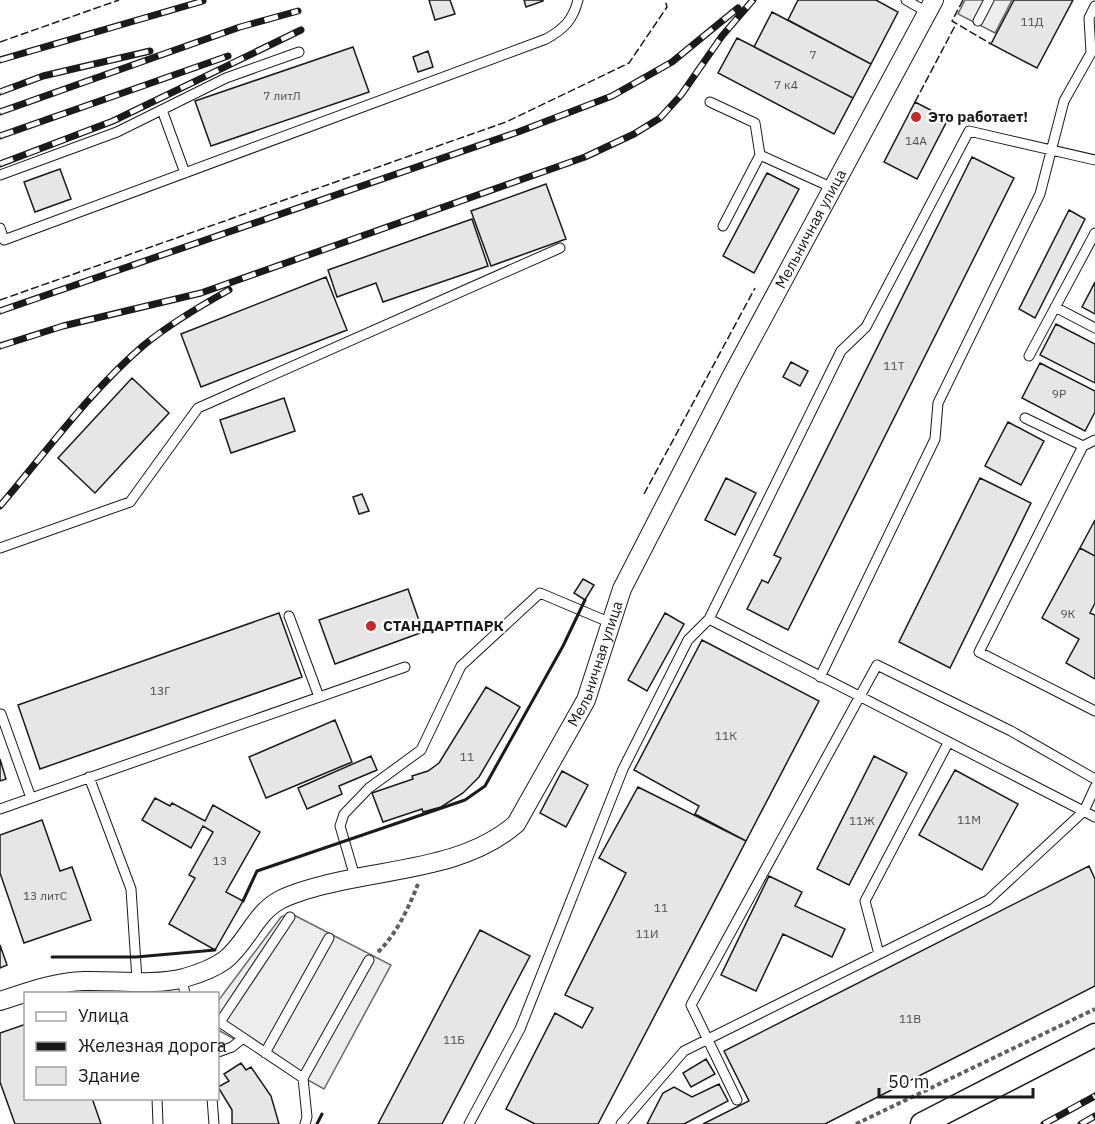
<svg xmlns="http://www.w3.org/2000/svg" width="1095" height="1124" viewBox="0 0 1095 1124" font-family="'IBM Plex Sans',sans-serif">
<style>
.parking{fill:#ededed;stroke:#6a6a6a;stroke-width:1.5}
.building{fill:#e6e6e6;stroke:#1a1a1a;stroke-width:1.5}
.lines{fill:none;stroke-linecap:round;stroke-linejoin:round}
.service-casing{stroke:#1a1a1a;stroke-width:11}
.minor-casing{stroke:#1a1a1a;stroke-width:20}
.tertiary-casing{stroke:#1a1a1a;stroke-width:25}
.path{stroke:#5f5f5f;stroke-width:4;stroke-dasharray:4.5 3;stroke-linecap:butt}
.service{stroke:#fff;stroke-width:9}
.minor{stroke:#fff;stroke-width:18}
.tertiary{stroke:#fff;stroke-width:22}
.rail-casing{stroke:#1a1a1a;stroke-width:7}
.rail{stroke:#fff;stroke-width:4.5;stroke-dasharray:14;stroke-linecap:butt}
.fence{stroke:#1a1a1a;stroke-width:1.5;stroke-dasharray:8 3;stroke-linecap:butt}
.wall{stroke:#1a1a1a;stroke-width:3}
.poi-dot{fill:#c62828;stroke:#fff;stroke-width:2}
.labels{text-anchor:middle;stroke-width:4.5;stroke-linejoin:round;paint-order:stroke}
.number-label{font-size:12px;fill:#4d4d4d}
.poi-label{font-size:15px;font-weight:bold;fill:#1a1a1a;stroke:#fff;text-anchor:start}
.street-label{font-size:15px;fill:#1a1a1a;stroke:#fff}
</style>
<rect width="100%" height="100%" fill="#fff"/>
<path class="parking" d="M965,0H1012L995,33L958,14Z
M290,913L391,965L324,1089L218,1030V1001L281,917Z"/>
<path class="building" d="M429,0H450L455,14L435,20Z
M524,0H543V1L526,7Z
M798,0H876L898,12L871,64L788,20Z
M1014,0H1073L1037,68L991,44Z
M772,12L871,64L853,98L754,47Z
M737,38L853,98L834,134L718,73Z
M353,47L369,92L211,146L195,101Z
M428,51L433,67L418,72L413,57Z
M915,102L948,119L917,179L884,162Z
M972,157L1014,178L788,630L747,609L762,580L768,583L781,558L774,555Z
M60,169L71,199L35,212L24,182Z
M767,173L799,189L754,273L723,256Z
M546,184L566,239L491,266L471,211Z
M1069,210L1085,219L1035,318L1019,309Z
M472,219L488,266L383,302L376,283L337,297L328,270Z
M326,277L347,330L201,387L181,334Z
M1095,282V314L1082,307Z
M1056,324L1095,344V383L1040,355Z
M791,362L808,371L800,386L783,377Z
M1040,363L1095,391V412L1085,431L1022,398Z
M132,378L169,413L95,493L58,458Z
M284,398L295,431L231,453L220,420Z
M1008,422L1044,441L1021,485L985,466Z
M726,478L756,493L735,535L705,520Z
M980,478L1031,503L950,668L899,642Z
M362,494L369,511L359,514L353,497Z
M1095,520V556L1080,548Z
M1080,548L1095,556V603L1090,613L1095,615V679L1066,663L1079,639L1042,618Z
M583,579L594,585L585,600L574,593Z
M408,589L423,632L335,664L319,620Z
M279,613L302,677L40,769L18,705Z
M665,613L684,624L647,691L628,680Z
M702,640L819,701L746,841L695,814L699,806L634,770Z
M486,687L520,707L479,777L463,793L441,807L423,812L422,809L383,822L372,793L413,779L412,776L428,771L439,763Z
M335,720L352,762L266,798L249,757Z
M371,756L377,770L339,786L342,794L307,809L298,788Z
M874,756L907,773L849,885L817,869Z
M0,759L6,779L0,781Z
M955,770L1018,804L982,870L919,835Z
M562,771L588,785L566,827L540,813Z
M638,787L746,841L598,1124H535L506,1109L555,1013L582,1028L593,1008L565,995L626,873L599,858Z
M155,798L170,806L172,803L205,821L213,805L260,832L226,892L243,901L215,950L169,924L195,878L189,875L213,832L203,826L191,848L142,820Z
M42,820L60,871L72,867L91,920L24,943L0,873V835Z
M1089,866L1095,879V986L825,1124H703L749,1101L724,1051Z
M769,876L802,892L795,906L845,929L832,957L783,934L756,991L721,975Z
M480,930L530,956L442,1124H378Z
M0,945L7,965L0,968Z
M26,1024V1098H92L101,1124H15L0,1082V1033Z
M706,1059L715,1074L691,1087L683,1073Z
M241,1063L246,1070L251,1067L271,1096L279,1124H232V1110L218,1087L229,1081L224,1074Z
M719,1084L728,1101L684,1124H647L663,1093L674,1087L692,1097Z"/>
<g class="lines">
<defs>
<path id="service" d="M906,0L927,12
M978,21L989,0
M710,102L755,123L760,155L833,188
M162,110L185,173
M0,175L117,132L226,78L299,52
M723,226L760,155
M0,228L4,240L546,39C564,29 573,20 578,0
M1055,307L1095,328
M1029,356L1095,233
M1025,418L1083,446
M1095,440L1083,446L979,652L1095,711
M0,548L130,502L198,408L560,248
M289,616L319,697
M709,619L1095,817
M820,677L935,439L938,403L1040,194L1064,101L1091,53L1089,18L1095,6
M1,714L31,798
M89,777L131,889L137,980
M0,809L405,667
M355,877L340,826L344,814L369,788L421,750L461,666L540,593L611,623
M879,954L865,901L948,743
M182,979L185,994
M218,1021L303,1078
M220,1022L290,917
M218,1052L232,1047L243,1038
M265,1053L329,938
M157,1098L158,1124
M212,1098L214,1124
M737,1100L691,1005L877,665L1011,731L1095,779
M305,1124L307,1117L303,1078L369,960
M469,1124L520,1029L623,769L688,640L709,619L841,351L866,327L969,131L1095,160
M621,1124L684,1051L988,900L1084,811L1095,787"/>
<g id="minor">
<path id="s1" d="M0,1001C28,992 54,982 84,981C116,980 153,986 184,978C198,974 213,969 225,960C247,943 255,913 280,900C295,892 312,888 328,884C391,868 465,868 516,824L586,700L622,589L731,377L934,0"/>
</g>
<path id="tertiary" d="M922,1124L1095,1035"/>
</defs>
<use href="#service" class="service-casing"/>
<use href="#minor" class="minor-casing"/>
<use href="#tertiary" class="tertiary-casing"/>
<path class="path" d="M378,952C396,935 409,907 418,884
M856,1124L1095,1009"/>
<use href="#service" class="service"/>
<use href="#minor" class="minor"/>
<use href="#tertiary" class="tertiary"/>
<defs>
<path id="rail" d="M0,60L203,1
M0,92L43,76L150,51
M0,112L240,27L298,11
M0,136L228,56
M0,164L113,121L301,30
M0,311L518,132L612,96L672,62L738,8
M0,346L63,326L201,293L585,157L634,134L660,118L681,95L722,36L753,0
M0,506C46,452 90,391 144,345C170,324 200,306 229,290
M1044,1124L1095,1096
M1081,1124L1095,1116"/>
</defs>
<use href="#rail" class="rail-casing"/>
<use href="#rail" class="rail"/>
<path class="fence" d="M963,0L952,21L991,44
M0,42L119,0
M915,102L956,24
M0,300L506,122L629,63L667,7L665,0
M644,494L755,288"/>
<path class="wall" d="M243,901L257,871L465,800L485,786L563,646L585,600
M52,957H136L215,950
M317,1124L322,1114"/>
</g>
<g class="poi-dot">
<circle cx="916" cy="117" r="6"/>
<circle cx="371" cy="626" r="6"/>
</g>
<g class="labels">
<g class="number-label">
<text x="1032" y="26">11Д</text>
<text x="813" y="59">7</text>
<text x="786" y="89">7 к4</text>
<text x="282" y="100">7 литЛ</text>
<text x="916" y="145">14А</text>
<text x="894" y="370">11Т</text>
<text x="1059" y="398">9Р</text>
<text x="1068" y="618">9К</text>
<text x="160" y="695">13Г</text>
<text x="726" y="740">11К</text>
<text x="467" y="761">11</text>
<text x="969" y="824">11М</text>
<text x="862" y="825">11Ж</text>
<text x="220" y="865">13</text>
<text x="45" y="900">13 литС</text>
<text x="661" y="912">11</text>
<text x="647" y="938">11И</text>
<text x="910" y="1023">11В</text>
<text x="454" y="1044">11Б</text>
</g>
<g class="poi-label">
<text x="928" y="122">Это работает!</text>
<text x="383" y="631">СТАНДАРТПАРК</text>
</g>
<g class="street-label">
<text dy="5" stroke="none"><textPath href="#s1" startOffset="1230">Мельничная улица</textPath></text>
<text dy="5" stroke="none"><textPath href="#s1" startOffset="744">Мельничная улица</textPath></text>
</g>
</g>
<rect x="24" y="992" width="195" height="108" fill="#ffffff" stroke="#a3a3a3" stroke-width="1.5"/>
<rect x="36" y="1012" width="30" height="9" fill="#ffffff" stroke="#a3a3a3" stroke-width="1.5"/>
<text x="78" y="1022" font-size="18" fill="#1a1a1a">Улица</text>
<rect x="36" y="1042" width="30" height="9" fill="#1a1a1a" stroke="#a3a3a3" stroke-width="1.5"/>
<text x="78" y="1052" font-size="18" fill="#1a1a1a">Железная дорога</text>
<rect x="36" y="1067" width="30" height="18" fill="#e6e6e6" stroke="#a3a3a3" stroke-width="1.5"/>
<text x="78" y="1082" font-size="18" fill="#1a1a1a">Здание</text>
<path d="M879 1088v9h154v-9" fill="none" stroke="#1a1a1a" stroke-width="3"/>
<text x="888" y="1088" font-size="18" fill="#1a1a1a" stroke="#ffffff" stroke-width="4.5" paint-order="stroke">50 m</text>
</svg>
